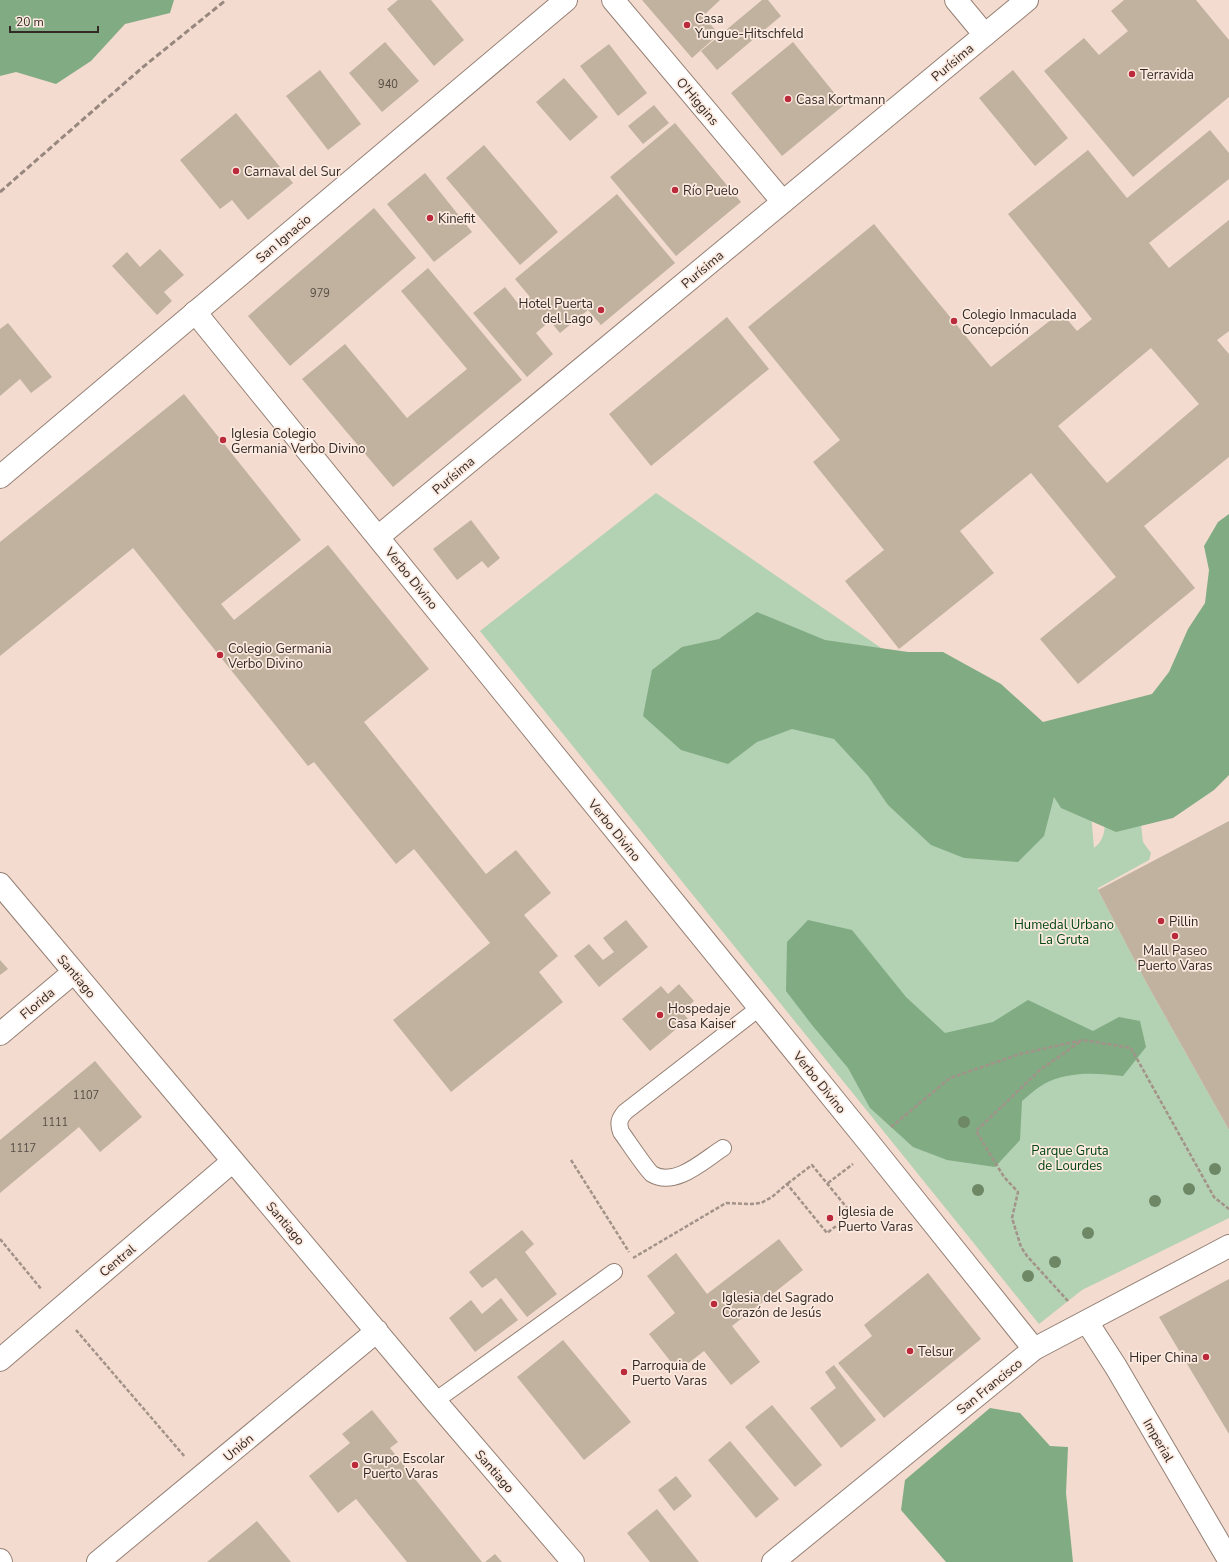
<svg xmlns="http://www.w3.org/2000/svg" width="1229" height="1562" viewBox="0 0 1229 1562" font-family="'Nunito Sans',sans-serif">
<style>
.green{fill:#b3d1b3}
.forest{fill:#81ab83}
.building{fill:#c0b29f;fill-rule:evenodd}
.lines{fill:none;stroke-linecap:round;stroke-linejoin:round}
.lane-casing{stroke:#958075;stroke-width:18}
.street-casing{stroke:#958075;stroke-width:24}
.secondary-casing{stroke:#958075;stroke-width:24}
.path{stroke:#a39289;stroke-width:2.5;stroke-dasharray:4 2;stroke-linecap:butt}
.lane{stroke:#fff;stroke-width:16}
.street{stroke:#fff;stroke-width:22}
.secondary{stroke:#fff;stroke-width:22}
.rail{stroke:#97877e;stroke-width:3;stroke-dasharray:6 3;stroke-linecap:butt}
.tree{fill:#6e8866}
.poi-dot{fill:#bb2a3b;stroke:#fce9df;stroke-width:1.5}
.labels{text-anchor:middle;stroke-width:3.5;stroke-linejoin:round;paint-order:stroke}
.number-label{font-size:11px;fill:#564c44}
.poi-label{font-size:13px;fill:#322a25;stroke:#fce9df;text-anchor:start}
.street-label{font-size:13px;fill:#322a25;stroke:#fce9df}
.park-label{font-size:13px;fill:#014510;stroke:#fce9df}
</style>
<rect width="100%" height="100%" fill="#f3dbcf"/>
<path class="green" d="M656,493L1089,791L1094,848C1105,840 1105,829 1105,816L1141,825L1143,842L1151,853L1149,860L1098,888V890L1146,982L1229,1130V1218L1082,1290L1039,1324L480,631Z"/>
<path class="forest" d="M0,0H174L170,13L125,24L91,61L56,84L16,72L0,76Z
M1229,514V775L1214,790L1173,818L1116,832L1061,808L1054,797L1044,836L1018,862L964,858L931,845L888,805L868,776L834,739L792,729L757,742L728,764L681,750L643,716L652,670L682,647L719,639L757,612L825,640L908,652H943L1001,684L1043,722L1152,694L1169,672L1188,629L1205,603L1209,570L1204,546L1218,522Z
M808,920L852,930L906,997L945,1033L993,1022L1028,1000L1093,1031L1119,1017L1140,1021L1146,1047L1123,1076C1097,1073 1068,1071 1044,1084C1037,1088 1029,1095 1022,1101L1020,1140L995,1167L947,1160L913,1147L870,1108L848,1068L812,1025L786,991L787,942Z
M990,1408L1020,1413L1050,1446L1068,1447L1066,1493L1073,1562H946L901,1510L905,1480Z"/>
<path class="building" d="M398,0H431L464,40L434,66L387,9Z
M642,0H720L703,16L719,34L692,58Z
M762,0H768L781,16L717,70L701,51Z
M1124,0H1196L1229,40V97L1133,177L1044,71L1084,38L1099,55L1128,31L1111,11Z
M385,42L419,81L382,112L349,73Z
M793,42L844,105L782,156L731,93Z
M609,44L647,93L618,116L580,66Z
M320,70L361,124L328,150L286,96Z
M1013,70L1068,138L1035,166L979,98Z
M564,78L598,117L570,141L536,102Z
M654,105L669,123L643,144L628,126Z
M236,113L293,183L248,220L232,200L220,209L180,160Z
M675,123L741,202L676,256L610,177Z
M1210,130L1229,153V179L1149,243L1169,268L1229,220V331L1217,340L1229,354V457L1144,526L1195,588L1078,684L1040,639L1116,577L1031,473L960,531L994,573L899,649L845,581L884,550L813,462L840,440L748,327L874,224L991,367L1061,312L1077,331L1092,319L1008,214L1088,150L1127,198ZM1151,348L1199,404L1107,483L1058,426Z
M484,145L558,232L520,265L446,178Z
M425,173L472,232L434,262L387,204Z
M617,194L675,263L601,325L588,310L560,333L550,321L536,333L553,354L527,377L473,313L505,287L520,306L530,297L515,279Z
M374,208L416,258L290,366L248,316Z
M160,249L184,275L164,292L172,301L157,315L112,266L127,252L140,267Z
M428,268L522,380L393,487L302,379L345,344L407,418L467,369L401,291Z
M727,317L769,369L651,466L609,414Z
M8,323L52,377L31,393L20,379L0,396V329Z
M184,394L301,540L221,604L234,620L328,545L429,669L364,722L486,874L516,850L551,893L524,915L558,956L539,972L563,1002L451,1092L393,1020L490,943L414,849L396,864L314,762L308,766L133,548L0,656V542Z
M471,520L500,558L488,568L482,561L457,580L433,549Z
M1229,821V1130L1146,982L1098,890Z
M626,920L648,947L599,987L574,956L589,944L603,960L614,952L603,938Z
M0,960L8,969L0,975Z
M679,984L694,1001L682,1012L688,1019L650,1051L622,1019L661,986L668,994Z
M95,1061L142,1117L100,1152L79,1127L0,1193V1140Z
M522,1230L534,1244L525,1252L557,1294L527,1317L496,1278L482,1288L469,1272Z
M779,1239L803,1270L732,1326L760,1362L731,1385L704,1351L678,1371L649,1334L675,1313L647,1276L676,1253L707,1294Z
M928,1273L981,1339L884,1418L838,1363L872,1336L864,1325Z
M1229,1279V1434L1159,1317Z
M501,1298L518,1320L475,1352L449,1318L471,1300L482,1314Z
M563,1340L631,1422L584,1460L517,1377Z
M834,1365L876,1420L841,1448L810,1408L836,1388L825,1372Z
M772,1405L822,1465L795,1487L745,1427Z
M372,1410L398,1442L390,1448L482,1562H407L356,1499L338,1513L309,1476L350,1443L342,1434Z
M730,1441L779,1499L756,1518L708,1460Z
M676,1476L692,1496L674,1511L658,1490Z
M657,1509L699,1562H650L627,1533Z
M257,1521L291,1562H207Z
M495,1554L502,1562H485Z"/>
<g class="lines">
<defs>
<path id="lane" d="M723,1148C704,1160 675,1188 652,1174C646,1169 627,1140 621,1132C618,1123 619,1119 625,1112L759,1008
M435,1401L614,1272"/>
<path id="street" d="M613,0L783,202
M956,0L985,35
M195,312L870,1144L1034,1349
M378,537L1027,0
M0,884L435,1401L573,1562
M0,1034L74,972
M0,1360L233,1161
M0,1560L1,1562
M98,1562L377,1331"/>
<path id="secondary" d="M0,477L566,0
M1087,1322L1116,1367L1229,1560
M773,1562L1034,1349L1229,1246"/>
</defs>
<use href="#lane" class="lane-casing"/>
<use href="#street" class="street-casing"/>
<use href="#secondary" class="secondary-casing"/>
<path class="path" d="M891,1127L950,1078L1020,1054L1083,1040L1131,1048L1214,1197L1229,1209
M571,1160L629,1252
M828,1183L853,1164
M0,1239L42,1290
M633,1258L726,1203L751,1204L761,1203L772,1197L787,1184L827,1233L852,1214L812,1165L787,1184
M1068,1301L1027,1256L1021,1247L1012,1218L1018,1192L1004,1177L976,1131L1040,1070L1081,1041
M76,1330L185,1457"/>
<use href="#lane" class="lane"/>
<use href="#street" class="street"/>
<use href="#secondary" class="secondary"/>
<path class="rail" d="M0,192L143,67L226,0"/>
</g>
<g class="tree">
<circle cx="964" cy="1122" r="6"/>
<circle cx="1215" cy="1169" r="6"/>
<circle cx="1189" cy="1189" r="6"/>
<circle cx="978" cy="1190" r="6"/>
<circle cx="1155" cy="1201" r="6"/>
<circle cx="1088" cy="1233" r="6"/>
<circle cx="1055" cy="1262" r="6"/>
<circle cx="1028" cy="1276" r="6"/>
</g>
<g class="poi-dot">
<circle cx="687" cy="25" r="4"/>
<circle cx="1132" cy="74" r="4"/>
<circle cx="788" cy="99" r="4"/>
<circle cx="236" cy="171" r="4"/>
<circle cx="675" cy="190" r="4"/>
<circle cx="430" cy="218" r="4"/>
<circle cx="601" cy="310" r="4"/>
<circle cx="954" cy="321" r="4"/>
<circle cx="223" cy="440" r="4"/>
<circle cx="220" cy="655" r="4"/>
<circle cx="1161" cy="921" r="4"/>
<circle cx="1175" cy="936" r="4"/>
<circle cx="660" cy="1015" r="4"/>
<circle cx="830" cy="1218" r="4"/>
<circle cx="714" cy="1304" r="4"/>
<circle cx="910" cy="1351" r="4"/>
<circle cx="1206" cy="1357" r="4"/>
<circle cx="624" cy="1372" r="4"/>
<circle cx="355" cy="1465" r="4"/>
</g>
<g class="labels">
<g class="number-label">
<text x="388" y="88">940</text>
<text x="320" y="297">979</text>
<text x="86" y="1099">1107</text>
<text x="55" y="1126">1111</text>
<text x="23" y="1152">1117</text>
</g>
<g class="poi-label">
<text x="695" y="23">Casa<tspan x="695" dy="15">Yungue-Hitschfeld</tspan></text>
<text x="1140" y="79">Terravida</text>
<text x="796" y="104">Casa Kortmann</text>
<text x="244" y="176">Carnaval del Sur</text>
<text x="683" y="195">Río Puelo</text>
<text x="438" y="223">Kinefit</text>
<text x="593" y="308" text-anchor="end">Hotel Puerta<tspan x="593" dy="15">del Lago</tspan></text>
<text x="962" y="319">Colegio Inmaculada<tspan x="962" dy="15">Concepción</tspan></text>
<text x="231" y="438">Iglesia Colegio<tspan x="231" dy="15">Germania Verbo Divino</tspan></text>
<text x="228" y="653">Colegio Germania<tspan x="228" dy="15">Verbo Divino</tspan></text>
<text x="1169" y="926">Pillin</text>
<text x="1175" y="955" text-anchor="middle">Mall Paseo<tspan x="1175" dy="15">Puerto Varas</tspan></text>
<text x="668" y="1013">Hospedaje<tspan x="668" dy="15">Casa Kaiser</tspan></text>
<text x="838" y="1216">Iglesia de<tspan x="838" dy="15">Puerto Varas</tspan></text>
<text x="722" y="1302">Iglesia del Sagrado<tspan x="722" dy="15">Corazón de Jesús</tspan></text>
<text x="918" y="1356">Telsur</text>
<text x="1198" y="1362" text-anchor="end">Hiper China</text>
<text x="632" y="1370">Parroquia de<tspan x="632" dy="15">Puerto Varas</tspan></text>
<text x="363" y="1463">Grupo Escolar<tspan x="363" dy="15">Puerto Varas</tspan></text>
</g>
<g class="street-label">
<text transform="translate(952 62) rotate(-40)" y="5">Purísima</text>
<text transform="translate(698 101) rotate(50)" y="5">O'Higgins</text>
<text transform="translate(283 238) rotate(-40)" y="5">San Ignacio</text>
<text transform="translate(702 269) rotate(-40)" y="5">Purísima</text>
<text transform="translate(453 475) rotate(-40)" y="5">Purísima</text>
<text transform="translate(412 578) rotate(51)" y="5">Verbo Divino</text>
<text transform="translate(615 830) rotate(51)" y="5">Verbo Divino</text>
<text transform="translate(77 976) rotate(50)" y="5">Santiago</text>
<text transform="translate(37 1003) rotate(-40)" y="5">Florida</text>
<text transform="translate(820 1082) rotate(51)" y="5">Verbo Divino</text>
<text transform="translate(286 1223) rotate(50)" y="5">Santiago</text>
<text transform="translate(117 1260) rotate(-40)" y="5">Central</text>
<text transform="translate(989 1386) rotate(-39)" y="5">San Francisco</text>
<text transform="translate(1159 1440) rotate(60)" y="5">Imperial</text>
<text transform="translate(238 1447) rotate(-40)" y="5">Unión</text>
<text transform="translate(495 1471) rotate(49)" y="5">Santiago</text>
</g>
<g class="park-label">
<text x="1064" y="929">Humedal Urbano<tspan x="1064" dy="15">La Gruta</tspan></text>
<text x="1070" y="1155">Parque Gruta<tspan x="1070" dy="15">de Lourdes</tspan></text>
</g>
</g>
<path d="M10 26v6h88v-6" fill="none" stroke="#322a25" stroke-width="2"/>
<text x="16" y="26" font-size="12" fill="#322a25" stroke="#fce9df" stroke-width="3" paint-order="stroke">20 m</text>
</svg>
